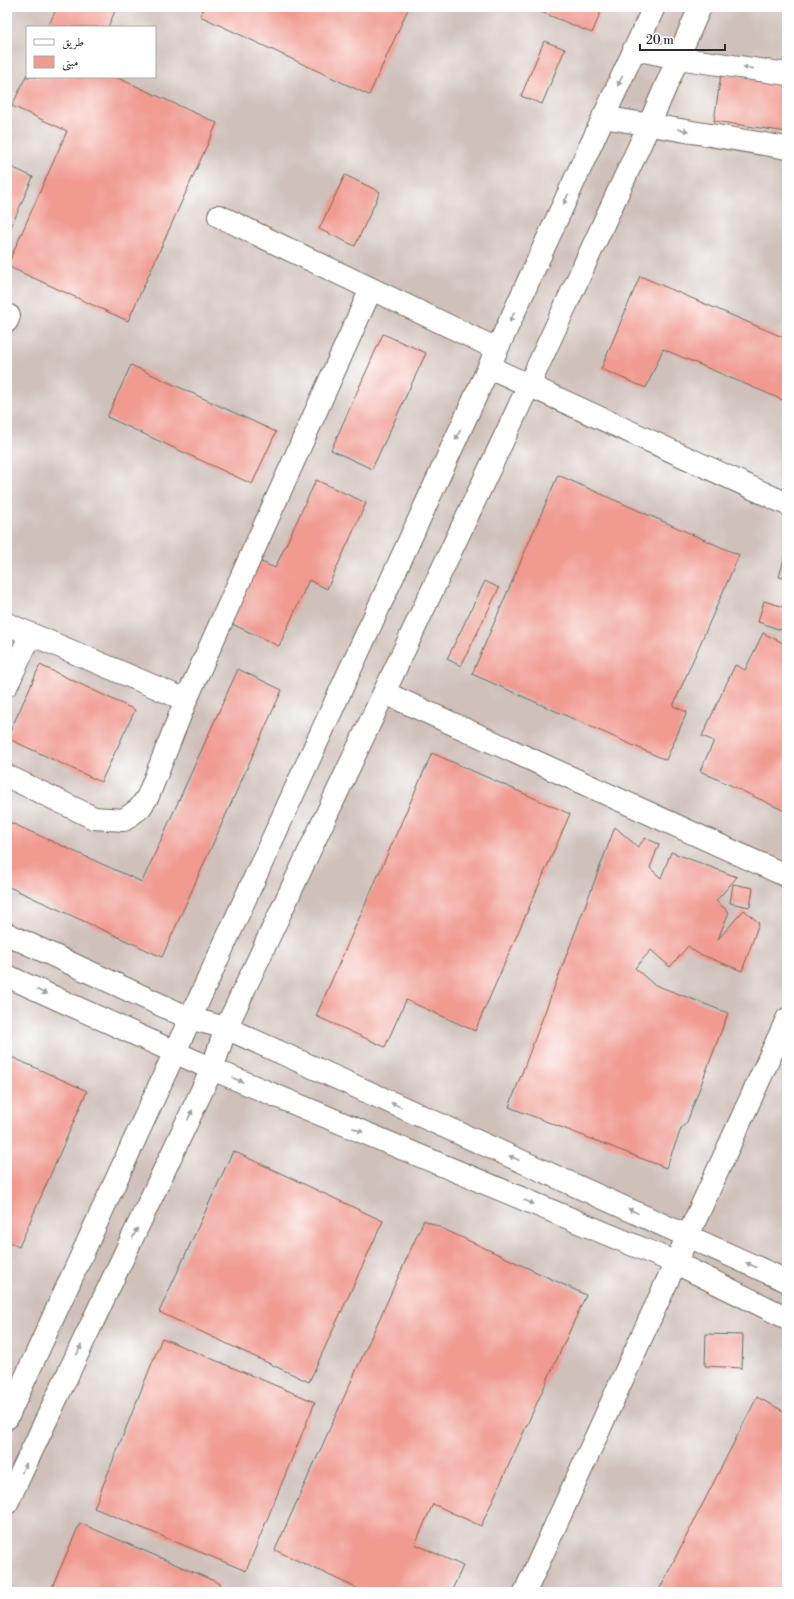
<svg xmlns="http://www.w3.org/2000/svg" width="794" height="1599" viewBox="0 0 794 1599" font-family="'Libre Bodoni',Amiri,serif">
<style>
.industrial{fill:#cfc0ba;fill-rule:evenodd}
.building{fill:#f09a90}
.lines{fill:none;stroke-linecap:round;stroke-linejoin:round}
.minor-casing{stroke:#6f695d;stroke-width:24}
.minor{stroke:#fff;stroke-width:22}
.oneway{fill:#a0a0a0}
</style>
<rect width="100%" height="100%" fill="#fff"/>
<filter id="ink" filterUnits="userSpaceOnUse"><feTurbulence type="fractalNoise" baseFrequency=".025" numOctaves="2"/><feDisplacementMap in="SourceGraphic" scale="8" xChannelSelector="R" yChannelSelector="G"/><feConvolveMatrix kernelMatrix="1 2 1 2 8 2 1 2 1" color-interpolation-filters="sRGB"/></filter>
<filter id="wash" filterUnits="userSpaceOnUse"><feTurbulence type="fractalNoise" baseFrequency=".012" numOctaves="4" result="noise"/><feDisplacementMap in="SourceGraphic" scale="16" xChannelSelector="R" yChannelSelector="G"/><feGaussianBlur stdDeviation="0.9" result="paint"/><feColorMatrix in="noise" values="0 0 0 0 0 0 0 0 0 0 0 0 0 0 0 0 0 1.4 0 .05"/><feComposite in="paint" operator="in"/></filter>
<g filter="url(#wash)">
<rect width="100%" height="100%" fill="#edddbb"/>
<path class="industrial" d="M7,7H787V1592H7ZM27,27H155V77H27Z"/>
<g id="blocks">
<path class="building" d="M57,7H117L108,27H48Z
M204,7H409L369,95L200,16Z
M535,7H603L592,33L534,9Z
M544,41L565,49L542,104L521,96Z
M27,74V77H116L217,123L128,321L7,266L67,131L12,106Z
M721,74L787,84V132L714,121Z
M7,165L33,177L7,236Z
M345,175L380,192L355,246L319,229Z
M640,276L787,339V396L785,401L663,349L646,388L601,369Z
M383,334L426,353L372,469L331,450Z
M131,365L276,432L252,484L107,417Z
M558,475L739,555L673,706L687,712L666,760L472,674Z
M316,480L366,503L327,589L309,580L279,646L230,623L259,561L275,568Z
M785,555L787,556V579L779,577Z
M485,581L499,588L461,666L447,659Z
M764,601L787,608V632L758,622Z
M763,633L787,645V812L700,771L714,741L702,736L735,665L745,670Z
M40,665L135,710L101,782L7,738Z
M238,669L282,690L162,957L7,886V821L142,882Z
M432,753L570,814L475,1031L406,1000L385,1047L316,1016Z
M615,827L638,847L645,838L659,844L650,868L661,878L671,852L737,877L716,901L729,912L718,939L744,910L759,923L742,971L697,953L688,946L670,967L651,950L635,968L653,984L728,1013L687,1122L681,1129L666,1168L509,1107Z
M733,884L753,888L750,907L730,903Z
M7,1055L87,1091L19,1247L7,1241Z
M233,1151L383,1221L309,1382L159,1312Z
M424,1220L586,1295L481,1526L433,1504L415,1544L463,1566L451,1592H365L275,1550Z
M706,1334L743,1335L742,1368L705,1366Z
M162,1338L315,1402L246,1571L94,1508Z
M757,1397L787,1413V1592H658Z
M80,1523L221,1584L217,1592H50Z"/>
</g>
</g>
<g filter="url(#ink)">
<use href="#blocks" fill-opacity="0" stroke="#6f695d" stroke-width="1"/>
<g class="lines">
<defs>
<path id="minor" d="M634,49L678,58L787,74
M603,117L787,148
M219,216L497,349
M7,321L9,316
M489,367L787,504
M7,624L186,700
M7,685L31,634
M385,693L787,876
M7,776L94,818L124,820L140,808L148,796L186,700L371,289
M7,934L189,1018L226,1028L787,1281
M7,976L212,1069L674,1262L787,1318
M7,1418L654,7
M7,1503L212,1069L226,1028L529,385L649,125L700,7
M525,1592L787,1019"/>
</defs>
<use href="#minor" class="minor-casing"/>
<use href="#minor" class="minor"/>
</g>
<defs><path id="oneway-solid" d="M-6-.8H1V-3.2L6.5 0L1 3.2V.8H-6Z"/></defs>
<g class="oneway">
<use href="#oneway-solid" transform="translate(748 68) rotate(-172)"/>
<use href="#oneway-solid" transform="translate(620 81) rotate(115)"/>
<use href="#oneway-solid" transform="translate(683 130) rotate(10)"/>
<use href="#oneway-solid" transform="translate(566 199) rotate(115)"/>
<use href="#oneway-solid" transform="translate(512 317) rotate(115)"/>
<use href="#oneway-solid" transform="translate(458 435) rotate(115)"/>
<use href="#oneway-solid" transform="translate(42 992) rotate(25)"/>
<use href="#oneway-solid" transform="translate(238 1080) rotate(23)"/>
<use href="#oneway-solid" transform="translate(396 1105) rotate(-156)"/>
<use href="#oneway-solid" transform="translate(190 1115) rotate(-65)"/>
<use href="#oneway-solid" transform="translate(358 1130) rotate(23)"/>
<use href="#oneway-solid" transform="translate(514 1158) rotate(-156)"/>
<use href="#oneway-solid" transform="translate(529 1202) rotate(23)"/>
<use href="#oneway-solid" transform="translate(633 1211) rotate(-156)"/>
<use href="#oneway-solid" transform="translate(135 1233) rotate(-65)"/>
<use href="#oneway-solid" transform="translate(751 1265) rotate(-156)"/>
<use href="#oneway-solid" transform="translate(79 1350) rotate(-65)"/>
<use href="#oneway-solid" transform="translate(24 1468) rotate(-65)"/>
</g>
</g>
<rect width="794" height="1599" fill="none" stroke="#fff" stroke-width="24"/>
<rect x="26" y="26" width="130" height="52" fill="#ffffff" stroke="#aaaaaa"/>
<rect x="34" y="39" width="20" height="6" fill="#ffffff" stroke="#aaaaaa"/>
<text x="62" y="46" font-size="12" fill="#2b2b2b">طريق</text>
<rect x="34" y="56" width="20" height="12" fill="#f09a90" stroke="#aaaaaa"/>
<text x="62" y="66" font-size="12" fill="#2b2b2b">مبنى</text>
<path d="M640 44v6h85v-6" fill="none" stroke="#2b2b2b" stroke-width="2"/>
<text x="646" y="44" font-size="12" fill="#2b2b2b" stroke="#ffffff" stroke-width="3" paint-order="stroke">20 m</text>
</svg>
